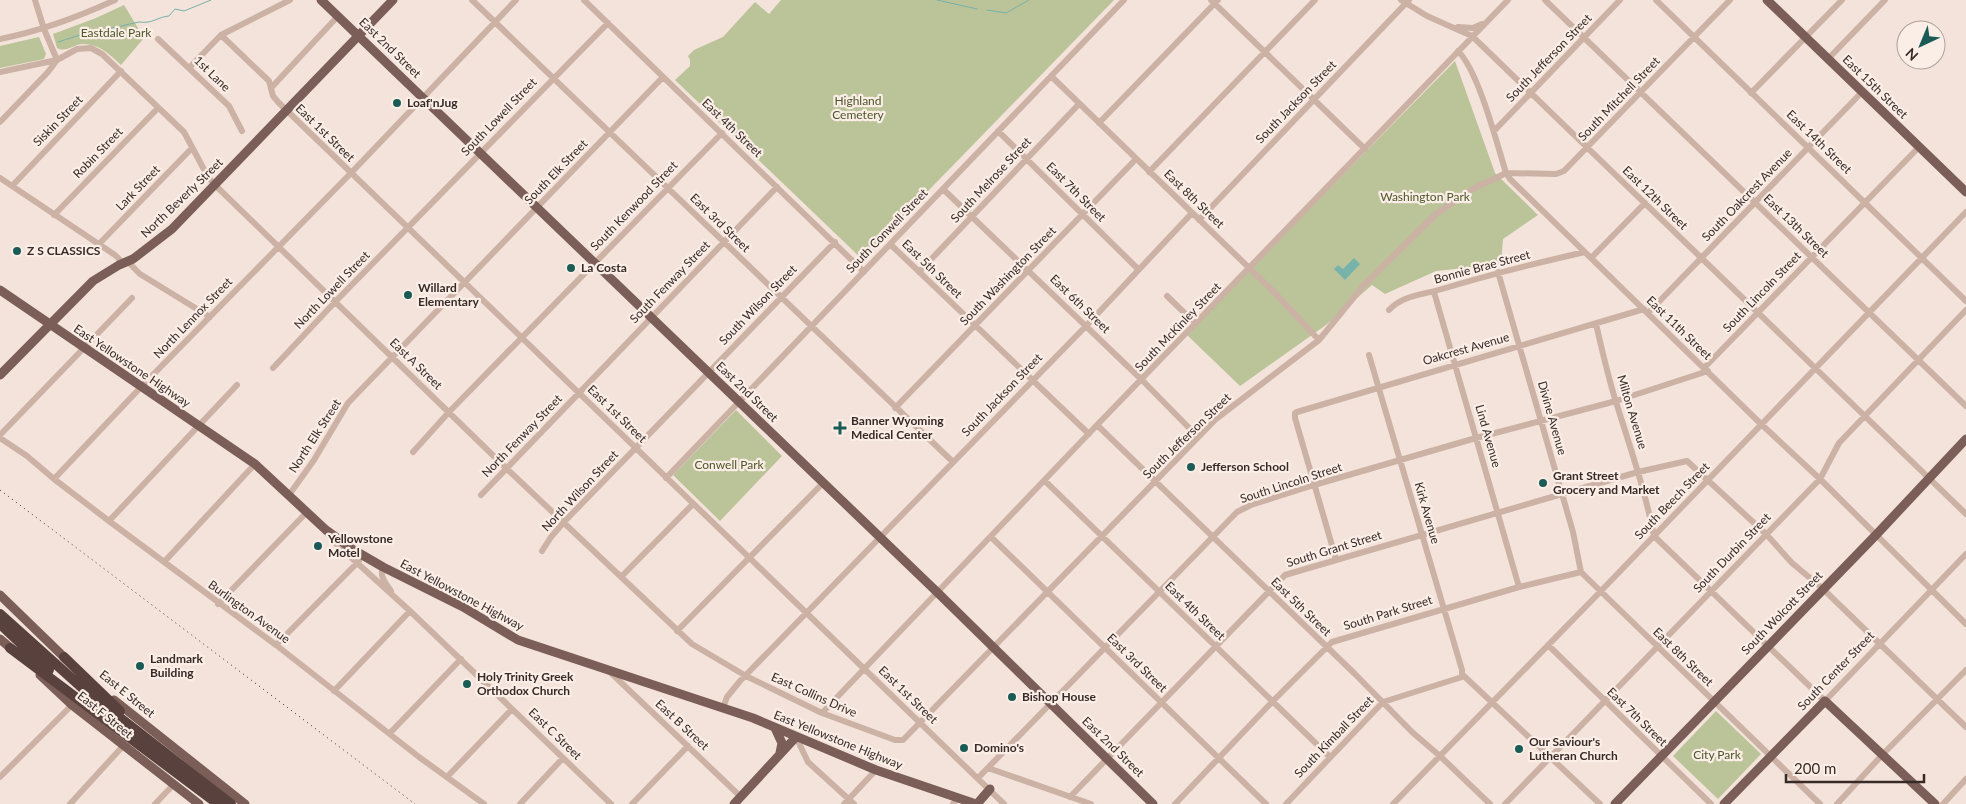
<svg xmlns="http://www.w3.org/2000/svg" width="1966" height="804" viewBox="0 0 1966 804" font-family="Lato,sans-serif">
<style>
.green{fill:#bbc399}
.water{fill:#77b2ab}
.lines{fill:none;stroke-linecap:round;stroke-linejoin:round}
.stream{stroke:#77b2ab;stroke-width:1}
.minor{stroke:#ccb1a5;stroke-width:6}
.major{stroke:#7a5e57;stroke-width:9}
.highway{stroke:#59423d;stroke-width:10}
.rail{stroke:#372a27;stroke-width:1;stroke-dasharray:1 4;stroke-linecap:butt}
.poi-dot{fill:#1a5b56;stroke:#faeee7;stroke-width:2}
.labels{text-anchor:middle;stroke-width:4.5;stroke-linejoin:round;paint-order:stroke}
.park-label{font-size:12px;fill:#4d5729;stroke:#faeee7}
.street-label{font-size:12px;fill:#372a27;stroke:#faeee7}
.poi-label{font-size:12px;font-weight:bold;fill:#372a27;stroke:#faeee7;text-anchor:start}
</style>
<rect width="100%" height="100%" fill="#f3e3da"/>
<path class="green" d="M781,0H1114L893,227L863,260L675,80L690,66V60L688,56L694,50L723,37L755,2L769,14Z
M124,5L144,38L121,65C110,55 100,44 83,44C74,44 66,53 57,48L53,34L96,18Z
M39,37L46,54L44,59L0,68V46Z
M1455,61L1495,173L1538,215L1503,239L1501,264L1436,271L1385,294L1372,285L1326,325L1240,386L1186,334Z
M736,410L782,456L720,521L673,475Z
M1716,711L1761,754L1718,799L1673,756Z"/>
<path class="water" d="M1354,258L1360,264L1345,280L1334,269L1338,265L1343,269Z"/>
<g class="lines">
<path class="stream" d="M937,0L977,9
M987,10L1006,13L1029,0
M58,42L80,35L139,22C153,24 157,17 169,16L175,9L184,11L211,0"/>
<path class="minor" d="M472,0L953,462
M584,0L864,272
M1211,0L1365,149
M1401,0L1427,16L1472,36L1966,514
M1545,0L1966,406
M1656,0L1966,301
M1458,27L1473,28L1482,24
M221,35L269,81L273,96L278,102L1004,804
M0,39C41,31 78,17 115,0
M158,39L229,106L242,131
M1458,51C1479,72 1497,144 1506,173L1510,179L1761,424L1820,479L1966,624
M1828,59L1885,0
M189,68L221,35L290,0
M0,72L57,60L77,49L91,48L102,54L184,132L208,177L215,185L507,469L692,644L746,676L822,713L895,740H903L1216,419L1319,340L1364,285L1436,214L1471,190L1506,173L1556,174L1564,171L1730,0
M1051,76L1274,292L1319,340
M271,88L338,16
M1751,93L1842,0
M0,122L48,72L57,60L44,29L35,0
M1099,123L1218,0
M998,131L1138,269
M1494,131L1620,0
M1149,172L1315,0
M0,178L115,255L123,263
M12,186L121,71
M943,189L1142,380L1198,437
M54,215L158,108
M1199,220L1409,0
M99,244L192,148
M890,244L1089,434
M1591,258L1645,203
M128,262L140,274L210,317
M919,272L1079,104
M1498,272L1573,532L1581,572L1587,578L1820,804
M1434,292L1519,587
M1167,296L1196,324
M1389,310C1403,295 1422,295 1442,289C1489,275 1536,263 1585,252
M1648,313L1862,92
M1596,324C1602,350 1608,377 1616,402C1630,447 1645,490 1654,536
M1369,355L1462,670V677
M273,368L336,301L608,23
M1704,368L1919,147
M895,408L1136,159
M1097,425L1355,674L1412,732L1440,756L1490,804
M0,435L132,298
M0,438L27,456L54,479L109,521L276,645L419,757L484,804
M413,452L449,412L722,133
M666,478L1124,0
M54,479L141,387L351,173L516,0
M1045,481L1330,757
M289,495L314,460L348,403L663,77
M481,495L777,187
M109,521L237,385
M329,535L333,541L410,611L611,804
M1654,536L1825,701L1966,554
M991,537L1266,804
M542,551L551,537L564,522L835,242
M1336,559L1295,418V413L1297,412L1644,309
M164,562L255,464
M383,567C379,577 386,583 391,591
M621,577L693,504
M218,604L307,512
M677,631L823,483
M276,645L359,561
M1548,645L1711,804
M610,672L741,797
M1462,677L1464,676L1600,804
M334,691L410,611
M723,708L727,697L740,681L1086,326L1192,213
M822,713L1097,425L1508,0
M390,733L461,659
M796,737L808,762L854,804
M988,768L1091,804
M448,776L512,709
M0,777L72,705
M978,778L1237,512L1251,505L1314,485L1476,438L1616,401L1708,371
M1070,797L1285,575L1562,494L1638,472L1687,461L1766,534L1792,563L1822,588L1966,727
M70,804L123,746
M155,804L174,784
M520,804L563,758
M632,804L688,746
M844,804L876,770
M953,804L958,798
M1175,804L1272,702L1332,642L1519,587L1581,572
M1286,804L1383,702L1462,677
M1393,804L1600,592L1966,212
M1505,804L1820,479L1839,443L1966,310
M1837,804L1883,754L1966,670
M1943,804L1966,779"/>
<path class="major" d="M321,0L937,592L1153,804
M1767,0L1966,192
M0,290L255,464L326,530L352,549L383,567L463,607L518,640L753,718L876,770L976,804
M0,375L93,281L119,265L133,259L172,229L393,0
M0,595L68,661
M0,639L14,651
M40,675L72,705L199,804
M114,700L245,804
M775,728L782,743L780,753
M734,804L796,737
M977,804L990,789
M1615,804L1875,536L1966,439
M1724,804L1825,701L1935,804"/>
<path class="highway" d="M0,614L88,693L231,804
M0,624L49,670
M10,648L218,804
M64,657L120,711"/>
<path class="rail" d="M0,490L415,804"/>
</g>
<g class="poi-dot">
<circle cx="397" cy="103" r="5"/>
<circle cx="17" cy="251" r="5"/>
<circle cx="571" cy="268" r="5"/>
<circle cx="408" cy="295" r="5"/>
<path d="M837.5 420.5h5v5h5v5h-5v5h-5v-5h-5v-5h5z"/>
<circle cx="1191" cy="467" r="5"/>
<circle cx="1543" cy="483" r="5"/>
<circle cx="318" cy="546" r="5"/>
<circle cx="140" cy="666" r="5"/>
<circle cx="467" cy="684" r="5"/>
<circle cx="1012" cy="697" r="5"/>
<circle cx="964" cy="748" r="5"/>
<circle cx="1519" cy="749" r="5"/>
</g>
<g class="labels">
<g class="park-label">
<text x="116" y="37">Eastdale Park</text>
<text x="858" y="105">Highland<tspan x="858" dy="14">Cemetery</tspan></text>
<text x="1425" y="201">Washington Park</text>
<text x="729" y="469">Conwell Park</text>
<text x="1717" y="759">City Park</text>
</g>
<g class="street-label">
<text transform="translate(390 48) rotate(44)" y="4">East 2nd Street</text>
<text transform="translate(1549 58) rotate(-46)" y="4">South Jefferson Street</text>
<text transform="translate(212 74) rotate(44)" y="4">1st Lane</text>
<text transform="translate(1875 87) rotate(44)" y="4">East 15th Street</text>
<text transform="translate(1619 99) rotate(-46)" y="4">South Mitchell Street</text>
<text transform="translate(1296 102) rotate(-46)" y="4">South Jackson Street</text>
<text transform="translate(499 117) rotate(-46)" y="4">South Lowell Street</text>
<text transform="translate(58 121) rotate(-46)" y="4">Siskin Street</text>
<text transform="translate(732 128) rotate(44)" y="4">East 4th Street</text>
<text transform="translate(325 133) rotate(44)" y="4">East 1st Street</text>
<text transform="translate(1819 142) rotate(44)" y="4">East 14th Street</text>
<text transform="translate(98 153) rotate(-46)" y="4">Robin Street</text>
<text transform="translate(556 172) rotate(-46)" y="4">South Elk Street</text>
<text transform="translate(991 180) rotate(-47)" y="4">South Melrose Street</text>
<text transform="translate(138 188) rotate(-46)" y="4">Lark Street</text>
<text transform="translate(1076 192) rotate(45)" y="4">East 7th Street</text>
<text transform="translate(1747 195) rotate(-46)" y="4">South Oakcrest Avenue</text>
<text transform="translate(182 198) rotate(-44)" y="4">North Beverly Street</text>
<text transform="translate(1655 198) rotate(44)" y="4">East 12th Street</text>
<text transform="translate(1194 199) rotate(44)" y="4">East 8th Street</text>
<text transform="translate(634 206) rotate(-46)" y="4">South Kenwood Street</text>
<text transform="translate(720 223) rotate(44)" y="4">East 3rd Street</text>
<text transform="translate(1796 226) rotate(44)" y="4">East 13th Street</text>
<text transform="translate(887 231) rotate(-46)" y="4">South Conwell Street</text>
<text transform="translate(1482 267) rotate(-15)" y="4">Bonnie Brae Street</text>
<text transform="translate(932 269) rotate(44)" y="4">East 5th Street</text>
<text transform="translate(1008 276) rotate(-46)" y="4">South Washington Street</text>
<text transform="translate(670 282) rotate(-46)" y="4">South Fenway Street</text>
<text transform="translate(332 290) rotate(-46)" y="4">North Lowell Street</text>
<text transform="translate(1762 292) rotate(-46)" y="4">South Lincoln Street</text>
<text transform="translate(1080 304) rotate(44)" y="4">East 6th Street</text>
<text transform="translate(758 305) rotate(-46)" y="4">South Wilson Street</text>
<text transform="translate(193 318) rotate(-46)" y="4">North Lennox Street</text>
<text transform="translate(1178 327) rotate(-46)" y="4">South McKinley Street</text>
<text transform="translate(1679 328) rotate(44)" y="4">East 11th Street</text>
<text transform="translate(1466 349) rotate(-16)" y="4">Oakcrest Avenue</text>
<text transform="translate(416 364) rotate(44)" y="4">East A Street</text>
<text transform="translate(132 366) rotate(34)" y="4">East Yellowstone Highway</text>
<text transform="translate(747 392) rotate(44)" y="4">East 2nd Street</text>
<text transform="translate(1002 395) rotate(-46)" y="4">South Jackson Street</text>
<text transform="translate(1632 412) rotate(73)" y="4">Milton Avenue</text>
<text transform="translate(617 414) rotate(44)" y="4">East 1st Street</text>
<text transform="translate(1552 418) rotate(74)" y="4">Divine Avenue</text>
<text transform="translate(315 436) rotate(-57)" y="4">North Elk Street</text>
<text transform="translate(522 436) rotate(-46)" y="4">North Fenway Street</text>
<text transform="translate(1187 436) rotate(-44)" y="4">South Jefferson Street</text>
<text transform="translate(1488 436) rotate(74)" y="4">Lind Avenue</text>
<text transform="translate(1291 483) rotate(-18)" y="4">South Lincoln Street</text>
<text transform="translate(580 491) rotate(-47)" y="4">North Wilson Street</text>
<text transform="translate(1672 501) rotate(-46)" y="4">South Beech Street</text>
<text transform="translate(1427 513) rotate(74)" y="4">Kirk Avenue</text>
<text transform="translate(1334 549) rotate(-17)" y="4">South Grant Street</text>
<text transform="translate(1732 553) rotate(-46)" y="4">South Durbin Street</text>
<text transform="translate(462 595) rotate(28)" y="4">East Yellowstone Highway</text>
<text transform="translate(1301 607) rotate(44)" y="4">East 5th Street</text>
<text transform="translate(1195 611) rotate(44)" y="4">East 4th Street</text>
<text transform="translate(249 612) rotate(36)" y="4">Burlington Avenue</text>
<text transform="translate(1388 613) rotate(-17)" y="4">South Park Street</text>
<text transform="translate(1782 613) rotate(-46)" y="4">South Wolcott Street</text>
<text transform="translate(1683 657) rotate(44)" y="4">East 8th Street</text>
<text transform="translate(1137 663) rotate(44)" y="4">East 3rd Street</text>
<text transform="translate(1836 671) rotate(-46)" y="4">South Center Street</text>
<text transform="translate(127 694) rotate(39)" y="4">East E Street</text>
<text transform="translate(814 695) rotate(24)" y="4">East Collins Drive</text>
<text transform="translate(908 695) rotate(44)" y="4">East 1st Street</text>
<text transform="translate(105 715) rotate(39)" y="4">East F Street</text>
<text transform="translate(1637 717) rotate(44)" y="4">East 7th Street</text>
<text transform="translate(682 725) rotate(43)" y="4">East B Street</text>
<text transform="translate(555 734) rotate(44)" y="4">East C Street</text>
<text transform="translate(1334 737) rotate(-46)" y="4">South Kimball Street</text>
<text transform="translate(838 740) rotate(22)" y="4">East Yellowstone Highway</text>
<text transform="translate(1113 747) rotate(44)" y="4">East 2nd Street</text>
</g>
<g class="poi-label">
<text x="407" y="107">Loaf'nJug</text>
<text x="27" y="255">Z S CLASSICS</text>
<text x="581" y="272">La Costa</text>
<text x="418" y="292">Willard<tspan x="418" dy="14">Elementary</tspan></text>
<text x="851" y="425">Banner Wyoming<tspan x="851" dy="14">Medical Center</tspan></text>
<text x="1201" y="471">Jefferson School</text>
<text x="1553" y="480">Grant Street<tspan x="1553" dy="14">Grocery and Market</tspan></text>
<text x="328" y="543">Yellowstone<tspan x="328" dy="14">Motel</tspan></text>
<text x="150" y="663">Landmark<tspan x="150" dy="14">Building</tspan></text>
<text x="477" y="681">Holy Trinity Greek<tspan x="477" dy="14">Orthodox Church</tspan></text>
<text x="1022" y="701">Bishop House</text>
<text x="1529" y="746">Our Saviour's<tspan x="1529" dy="14">Lutheran Church</tspan></text>
<text x="974" y="752">Domino's</text>
</g>
</g>
<g transform="translate(1921 45) rotate(224)"><circle r="24" fill="#faeee7" stroke="#aca09a"/>
<path d="M0-4L9 19L0 12L-9 19Z" fill="#1a5b56"/>
<text y="-8" font-size="14" font-weight="bold" text-anchor="middle" fill="#372a27">N</text>
</g>
<path d="M1786 774v8h138v-8" fill="none" stroke="#372a27" stroke-width="2.5"/>
<text x="1794" y="774" font-size="15" fill="#372a27" stroke="#faeee7" stroke-width="4" paint-order="stroke">200 m</text>
</svg>
